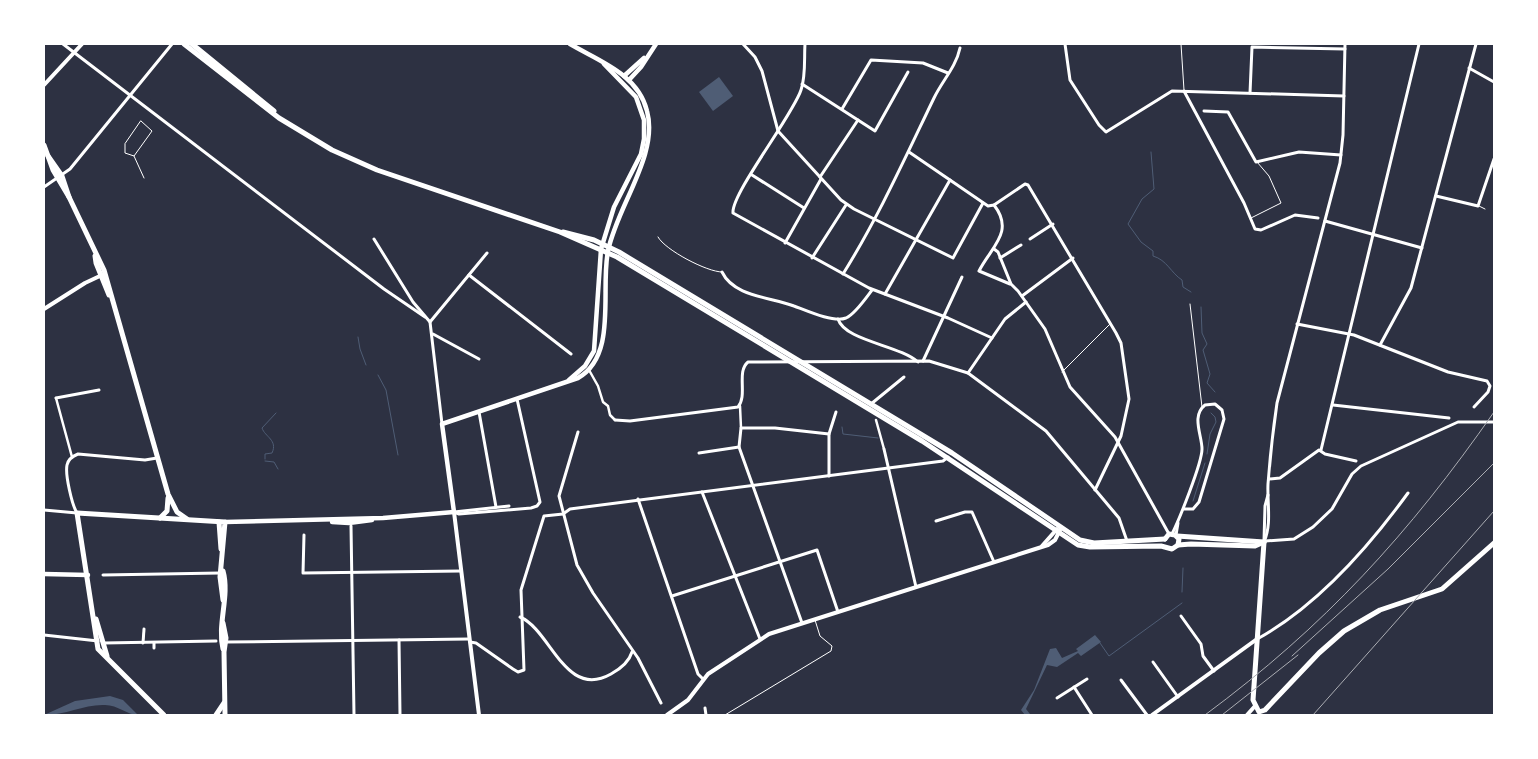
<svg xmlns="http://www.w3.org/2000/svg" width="1538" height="759" font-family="Barlow,sans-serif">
  <rect width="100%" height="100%" fill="#2d3142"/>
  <g fill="#4f5d75">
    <path d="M719,77l14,19 -20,15 -14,-19z"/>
    <path d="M1095,635l6,7 -20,14 -3,-3 -21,14 -10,-2 -21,44 4,5 -5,1 -4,-5 13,-20 16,-41 6,-1 6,10 16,-7 -2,-2z"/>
    <path d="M110,696l13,4 15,15c-11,0 -20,-10 -33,-10 -20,-1 -39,10 -61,10l31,-14z"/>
  </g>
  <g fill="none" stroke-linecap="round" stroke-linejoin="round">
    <g stroke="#4f5d75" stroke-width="1">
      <path d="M1151,152l3,37 -12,10 -14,25 13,18 12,9v5c14,4 18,17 29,24l1,7 8,5"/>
      <path d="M1201,307l1,26 5,11 -4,6 7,24 -3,9 8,9"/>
      <path d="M358,337l2,12 6,16"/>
      <path d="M378,375l8,15 12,65"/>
      <path d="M842,427l1,7 35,4"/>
      <path d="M1207,454l3,-20 6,-12 -1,-5 -4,-4"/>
      <path d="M265,459v-5l7,-1c6,-13 -7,-16 -10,-25l14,-15"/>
      <path d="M265,461l9,1 4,7"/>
      <path d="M1193,501l12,-38"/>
      <path d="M1182,592l1,-24"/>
      <path d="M1100,643l9,13 73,-53"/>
    </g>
    <g stroke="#fff" stroke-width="1">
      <path d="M1181,44l3,46"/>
      <path d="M141,121l11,10 -18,25 -9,-3v-9z"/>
      <path d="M134,156l10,22"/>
      <path d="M1479,206l6,3"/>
      <path d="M1251,218l30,-15 -12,-27 -12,-14"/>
      <path d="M658,237c7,13 49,35 64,35"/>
      <path d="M1190,304l12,103"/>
      <path d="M1062,372l48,-48"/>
      <path d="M725,715l106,-64 1,-5 -12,-10 -5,-16"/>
    </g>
    <g stroke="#fff" stroke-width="2.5">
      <path d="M589,370l9,16 5,16 5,4 2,9 5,5"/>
      <path d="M56,398l16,59"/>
      <path d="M740,406l1,22"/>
      <path d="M876,420l8,29"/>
    </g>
    <g stroke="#fff" stroke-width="3">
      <path d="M63,44l321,245 41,28"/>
      <path d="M743,44l12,13 7,14 16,60 63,69 13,9 99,49 30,-55"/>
      <path d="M805,44c-1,14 1,32 -4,46 -8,25 -70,104 -68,123l136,75 79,30 44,20"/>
      <path d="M1065,44l5,36 29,45 7,7 66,-41 172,5"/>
      <path d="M1469,68l25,14"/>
      <path d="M802,84l73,47 33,-59"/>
      <path d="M1184,91l60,112 11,26 6,1 34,-15 23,3"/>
      <path d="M1250,93l2,-46 93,2"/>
      <path d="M842,109l29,-49 52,3 25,10"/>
      <path d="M1204,111l24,1 28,50 43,-10 42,3"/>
      <path d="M909,152l79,54 6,-1 31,-21 3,1 88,148 5,10 8,56 -8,37 -26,54"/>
      <path d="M752,175l52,33"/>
      <path d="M820,177l38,-57"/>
      <path d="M44,187l26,-18 102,-125"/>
      <path d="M1436,196l42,10 16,-47"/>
      <path d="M994,205c21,27 -3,42 -15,66l31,13"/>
      <path d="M1325,221l97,27"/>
      <path d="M374,239l39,63 17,20 12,102"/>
      <path d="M1030,239l23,-15"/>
      <path d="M785,243l36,-64"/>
      <path d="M994,249l4,3 13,32 7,7 27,38 25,58 45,50 54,97"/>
      <path d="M812,258l34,-53"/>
      <path d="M1000,258l21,-13"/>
      <path d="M722,272c12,25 49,25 72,34 11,4 39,17 52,12 9,-4 20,-20 26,-28"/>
      <path d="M843,274c35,-56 62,-116 91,-176 8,-17 22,-31 26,-50"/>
      <path d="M469,275l102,79"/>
      <path d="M885,294l65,-114"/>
      <path d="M1022,296l51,-38"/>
      <path d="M838,319c7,22 61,26 80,43"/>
      <path d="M430,322l57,-69"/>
      <path d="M1297,324l57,11 94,37 39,9 3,5 -2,6 -14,15"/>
      <path d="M433,334l46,25"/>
      <path d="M1380,345l31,-57 65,-244"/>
      <path d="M923,361l39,-84"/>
      <path d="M968,373l37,-54 21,-17"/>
      <path d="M56,398l43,-8"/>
      <path d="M871,404l33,-27"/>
      <path d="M1333,405l116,13"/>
      <path d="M479,412l17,95"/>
      <path d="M615,420l15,1 108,-14c10,-12 -2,-35 10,-45l181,-1 39,12 78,58 73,87 8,23"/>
      <path d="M578,432l-19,64 18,69 16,28 45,65 23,45"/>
      <path d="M884,449l32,138"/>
      <path d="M1321,450l98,-406"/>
      <path d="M699,453l40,-6"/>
      <path d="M829,476v-42l7,-22"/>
      <path d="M1269,479l11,-1 39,-28 6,4 31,7"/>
      <path d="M702,492l58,147"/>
      <path d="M638,499l60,175 5,5"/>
      <path d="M44,510l33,3"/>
      <path d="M454,512l5,2 72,-6 6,-2 3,-4 -23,-103"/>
      <path d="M454,512l55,-6"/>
      <path d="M77,513c-5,-8 -12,-38 -10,-48 1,-5 6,-9 11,-11l67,6 12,-2"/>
      <path d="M936,521l29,-9h7l22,50"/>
      <path d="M351,526l3,189"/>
      <path d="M1172,534c7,-14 30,-71 30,-85 0,-14 -11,-33 3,-44l10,-1 7,6 2,9 -25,83 -6,7h-10"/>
      <path d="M304,535l-1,38 158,-2"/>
      <path d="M1176,535l2,-12"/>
      <path d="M1264,541l1,-35 3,-11"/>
      <path d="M1265,541l29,-2 19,-12 19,-18 20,-35 9,-8 97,-44h36"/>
      <path d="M1264,542c8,-18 3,-39 4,-58 2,-27 5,-54 9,-81l63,-240 3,-28 2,-91"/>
      <path d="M103,575l117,-2"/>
      <path d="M672,596l145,-46 21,62"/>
      <path d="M1181,616l20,28 2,12 11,15"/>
      <path d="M520,617c31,13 45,83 91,57 9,-5 18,-12 21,-22"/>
      <path d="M802,623l-63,-176 2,-19h34l54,6"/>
      <path d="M44,635l54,6"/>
      <path d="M1259,638c59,-33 109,-90 149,-145"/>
      <path d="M399,640l1,75"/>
      <path d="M226,642l243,-3"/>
      <path d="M470,642l6,1 37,26 5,3 6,-2 -3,-80 23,-74 19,-2 7,-5 373,-48 5,-4"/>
      <path d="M104,643l112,-2"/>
      <path d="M143,643l1,-14"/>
      <path d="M154,643v5"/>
      <path d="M1153,662l25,35"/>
      <path d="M1121,680l26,35"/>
      <path d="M1074,687l18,28"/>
      <path d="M1057,698l30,-19"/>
      <path d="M705,708l1,7"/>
    </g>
    <g stroke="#fff" stroke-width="4">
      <path d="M44,85l38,-41"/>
      <path d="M44,309l41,-26 17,-8"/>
      <path d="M454,512l25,203"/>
      <path d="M1042,546l15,-17"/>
      <path d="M667,715l21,-15 20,-26 61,-40 279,-89 7,-5 5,-10"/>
      <path d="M1152,715l105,-76"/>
      <path d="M1247,715l8,-9"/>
    </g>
    <g stroke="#fff" stroke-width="4.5">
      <path d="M624,76l20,-18"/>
      <path d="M629,80l12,-13 15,-23"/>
      <path d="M569,380l16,-14 9,-15 7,-102 13,-42 27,-53 3,-15v-19l-8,-23 -32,-33"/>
      <path d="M225,522l158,-4 71,-6 -12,-88 136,-46c40,-23 22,-88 30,-127 9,-45 51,-96 39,-140 -9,-37 -48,-50 -77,-67"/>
      <path d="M332,522l17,1 23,-3"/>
      <path d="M44,574l44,1"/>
    </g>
    <g stroke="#fff" stroke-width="5">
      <path d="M184,44l95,74 53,32 45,20 183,62 57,25 305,184 156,104 12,2 71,-1 11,3 6,-4 13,-1 64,2 9,-4"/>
      <path d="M192,44l82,67"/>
      <path d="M44,145l9,25 16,27"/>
      <path d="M48,156l14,20 7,21 35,73 64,224 9,18 10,7"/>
      <path d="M563,232l31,8 25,12 333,201 128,87 14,3 71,-4"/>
      <path d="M95,256l1,7 13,32"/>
      <path d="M160,518l7,-7 1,-13"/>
      <path d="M219,522l2,27"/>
      <path d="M1177,536l87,6"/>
      <path d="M1165,539l4,-5 6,1 4,4 -1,6"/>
      <path d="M1264,542l-11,158 6,12 6,-2 54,-57 25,-22 36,-21 62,-21 52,-46"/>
      <path d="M223,571c7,25 -6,53 0,78"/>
      <path d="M96,619l11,37"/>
      <path d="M223,623l3,15 -2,14 1,63"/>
      <path d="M164,715l-66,-66 -21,-136 148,9 -5,55 3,23"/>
      <path d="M216,715l8,-12"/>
    </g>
    <g stroke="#abadb3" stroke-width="1">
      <path d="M1292,656l96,-87 106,-106"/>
      <path d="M1205,715c120,-89 204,-181 289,-303"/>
      <path d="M1222,715l76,-60"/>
      <path d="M1313,715l181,-204"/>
    </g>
  </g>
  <rect width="1538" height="759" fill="none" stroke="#ffffff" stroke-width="90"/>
</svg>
